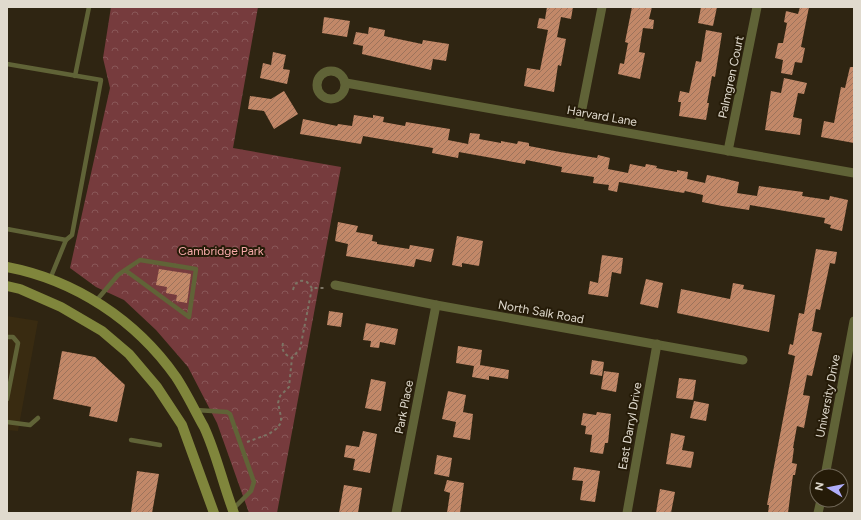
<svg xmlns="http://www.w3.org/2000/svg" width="861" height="520" font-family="Figtree,sans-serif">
  <defs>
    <pattern id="park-crowns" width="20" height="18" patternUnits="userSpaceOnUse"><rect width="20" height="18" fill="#763b3d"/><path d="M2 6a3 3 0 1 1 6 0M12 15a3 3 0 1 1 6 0" fill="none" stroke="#895758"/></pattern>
    <pattern id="building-hatch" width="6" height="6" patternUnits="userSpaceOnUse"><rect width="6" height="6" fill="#c28868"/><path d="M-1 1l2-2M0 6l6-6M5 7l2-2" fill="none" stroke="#9c735b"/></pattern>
  </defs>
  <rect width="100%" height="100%" fill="#2f2512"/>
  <path fill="#392b11" d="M7,316l31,5 -20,110 -11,-1z"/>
  <path fill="url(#park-crowns)" d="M111,7h147l-25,141 108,19 -64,346h-28l-32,-90 -29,-56 -32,-37 -32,-30 -28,-13 -26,-19 40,-180 -7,-30z"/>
  <g fill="url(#building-hatch)">
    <path d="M547,7h26l-2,12 -10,-2 -4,20 9,2 -5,27 -3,-1 -4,27 -30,-6 3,-18 13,2 8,-40 -11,-2 2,-10 6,1z"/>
    <path d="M632,7h20l-3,12 5,1 -1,9 -10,-1 -4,24 6,1 -5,26 -22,-5 2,-11 4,1 4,-21 -3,-1z"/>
    <path d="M701,7h16l-4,19 -15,-3z"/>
    <path d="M800,7h9l-8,40 4,1 -3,15 -7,-1 -3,13 -11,-2 2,-13 -8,-2 3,-15h5l4,-20 -3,-1 2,-11 12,3z"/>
    <path d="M324,17l26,4 -3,16 -25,-4z"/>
    <path d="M369,27l16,3 -1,6 38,8 1,-4 26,4 -3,17 -13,-2 -2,11 -69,-16 1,-8 -10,-2 3,-12 12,2z"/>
    <path d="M706,30l16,3 -7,44 -3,-1 -5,27h2l-3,17 -27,-4 2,-14h-3l2,-11 9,2 7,-32 5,1z"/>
    <path d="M273,52l13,3 -3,14 7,1 -3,14 -27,-6 3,-15 8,2z"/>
    <path d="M850,67h4v76l-33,-6 3,-16 10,2 7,-36 4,1z"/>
    <path d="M784,78l23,5 -3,11 -6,-1 -5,24 9,2 -2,16 -35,-5 6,-39 10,2z"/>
    <path d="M284,91l14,23 -24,15 -10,-18 -16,-2 2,-13 21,3z"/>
    <path d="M354,115l19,3v-3l11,2 -1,5 22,4 1,-4 44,7 -2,11 20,4 2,-11 10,1 -1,5 22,4v-2l16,3 1,-3 11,2v3l31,6 37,6 1,-3 12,3 -2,11 20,4 2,-9 15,3 1,-3 11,2 -1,2 21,4v-2l11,2 -1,7 18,4 2,-8 15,3 17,4 -2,11 20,3 2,-10 44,6 -1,4 27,4 1,-4 18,4 -6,31 -12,-3 1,-3 -7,-2 1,-5 -75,-13 -1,5 -27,-4 -20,-4 1,-7 -18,-4 -1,2 -65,-11 -2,10 -9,-2 1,-5 -16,-2 1,-6 -33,-5 1,-5 -36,-7 -1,4 -66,-12 -1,6 -26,-5 1,-5 -70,-12 -2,8 -61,-10 3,-15 34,7 1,-2 14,2z"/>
    <path d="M338,222l20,4 -2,6 17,3 -1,6 5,1v2l32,5 1,-4 24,4 -3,13 -15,-3 -2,8 -68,-11 2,-12 -13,-3z"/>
    <path d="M457,236l26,5 -4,25 -17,-3v4l-10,-2z"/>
    <path d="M816,249l21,3 -2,12 -5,-1 -10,47 -4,-1 -4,22 10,2 -10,43 -5,-1 -4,20 7,1 -6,32 -7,-2 -4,22h1l-2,15 5,1 -2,11h-2l-5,38h-20l1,-8h-2l5,-28 23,-121 -7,-2 2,-10 3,1 6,-32 5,1z"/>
    <path d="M602,255l21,3 -2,16 -9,-2 -4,25 -20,-3 2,-13 8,2z"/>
    <path d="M159,269l32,5 -4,29 -11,-2 1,-6 -11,-2 1,-6 -11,-2z"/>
    <path d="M646,279l17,4 -5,25 -18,-4z"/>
    <path d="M733,283l11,2 -1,4 32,6 -6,37 -92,-19 4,-24 49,10z"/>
    <path d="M329,311l14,2 -2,14 -14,-2z"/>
    <path d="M366,323l32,6 -3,16 -15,-3 -1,6 -9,-1 1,-6 -8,-1z"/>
    <path d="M458,346l24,4 -2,15 29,5 -1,9 -19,-3v4l-17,-3 2,-11 -18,-3z"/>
    <path d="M62,351l33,6 30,28 -8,37 -28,-6 2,-9 -38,-8z"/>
    <path d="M592,360l12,2 -2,14 -12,-2z"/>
    <path d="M604,371l15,2 -3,19 -15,-3z"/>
    <path d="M679,378l17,2 -3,20 -17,-2z"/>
    <path d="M371,379l15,3 -5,29 -16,-3z"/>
    <path d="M448,391l18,4 -3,17 10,2 -3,26 -17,-3 3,-15 -14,-3z"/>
    <path d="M694,401l15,3 -3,17 -16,-3z"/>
    <path d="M597,412l14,2 -3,29h-3l-2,11 -13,-2 2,-17 -7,-1 1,-8 -5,-1 2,-12 13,2z"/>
    <path d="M363,431l14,3 -7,39 -17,-3 2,-11 -11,-2 2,-12 13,2z"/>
    <path d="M671,433l14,3 -3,14 12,2 -3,16 -25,-4z"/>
    <path d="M437,455l15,3 -3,19 -15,-3z"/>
    <path d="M574,467l26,4 -5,31 -15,-2 3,-19 -11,-1z"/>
    <path d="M137,471l22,3 -7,39 -21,-1z"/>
    <path d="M447,480l17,3 -4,30h-13l3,-20 -6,-2z"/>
    <path d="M344,485l18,3 -4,25h-19z"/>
    <path d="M660,489l15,3 -4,21h-15z"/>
  </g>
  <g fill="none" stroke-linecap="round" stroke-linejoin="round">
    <g stroke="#7c7464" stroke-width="2" stroke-dasharray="3 3" stroke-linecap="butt">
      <path d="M293,290c2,-8 7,-11 14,-8l5,6"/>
      <path d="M283,343c-2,8 2,12 9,15"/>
      <path d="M247,442l22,-8 7,-5 5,-6v-6l-3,-14 2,-7 9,-9 3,-29 8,-9 12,-61h14"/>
    </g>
    <g stroke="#606337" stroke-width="4.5">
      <path d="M7,64l94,16 -29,155 -6,5"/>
      <path d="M75,76l14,-69"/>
      <path d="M7,229l59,11 -16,39"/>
      <path d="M96,301l22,-26 7,-5 64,47 7,-48 -56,-9 -15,10"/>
      <path d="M7,337h6l5,6 -11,56"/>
      <path d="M196,410l31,2 3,2 24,68 -3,9 -18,18"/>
      <path d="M7,422l23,3 8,-7"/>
      <path d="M131,440l29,5"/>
    </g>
    <g stroke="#606337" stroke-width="9">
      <circle cx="331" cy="85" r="14"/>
      <path d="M346,83l508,90"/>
      <path d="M579,124l23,-117"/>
      <path d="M728,151l29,-144"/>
      <path d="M335,285l101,20 307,55"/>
      <path d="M825,476l29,-155"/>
      <path d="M396,513l40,-208"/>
      <path d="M627,513l30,-169"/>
      <path d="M818,513l3,-13"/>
    </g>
    <g stroke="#80863c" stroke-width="10">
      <path d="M7,267c68,13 129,53 169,110 10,15 19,34 28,50 13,28 19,58 30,86"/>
      <path d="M7,286l13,3 41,18 41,24 27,23 28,33 25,38 32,88"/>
    </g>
  </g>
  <g text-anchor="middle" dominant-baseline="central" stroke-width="4" stroke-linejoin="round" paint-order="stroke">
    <g font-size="12" fill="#e0dace" stroke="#251b08">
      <text transform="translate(731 77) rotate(-78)">Palmgren Court</text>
      <text transform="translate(602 116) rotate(10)">Harvard Lane</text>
      <text transform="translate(541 312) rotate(10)">North Salk Road</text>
      <text transform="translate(828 396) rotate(-79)">University Drive</text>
      <text transform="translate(404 407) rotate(-79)">Park Place</text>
      <text transform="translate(630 426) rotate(-80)">East Darryl Drive</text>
    </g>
    <g font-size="12" fill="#f7aaaa" stroke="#251b08">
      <text x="221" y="251">Cambridge Park</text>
    </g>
  </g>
  <rect width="861" height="520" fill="none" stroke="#e0dace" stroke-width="16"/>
  <g transform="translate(829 488) rotate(280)"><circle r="19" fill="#251b08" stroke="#706757"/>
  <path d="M0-3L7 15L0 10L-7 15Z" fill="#b0aefa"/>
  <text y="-6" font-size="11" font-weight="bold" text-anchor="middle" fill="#e0dace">N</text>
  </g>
</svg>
